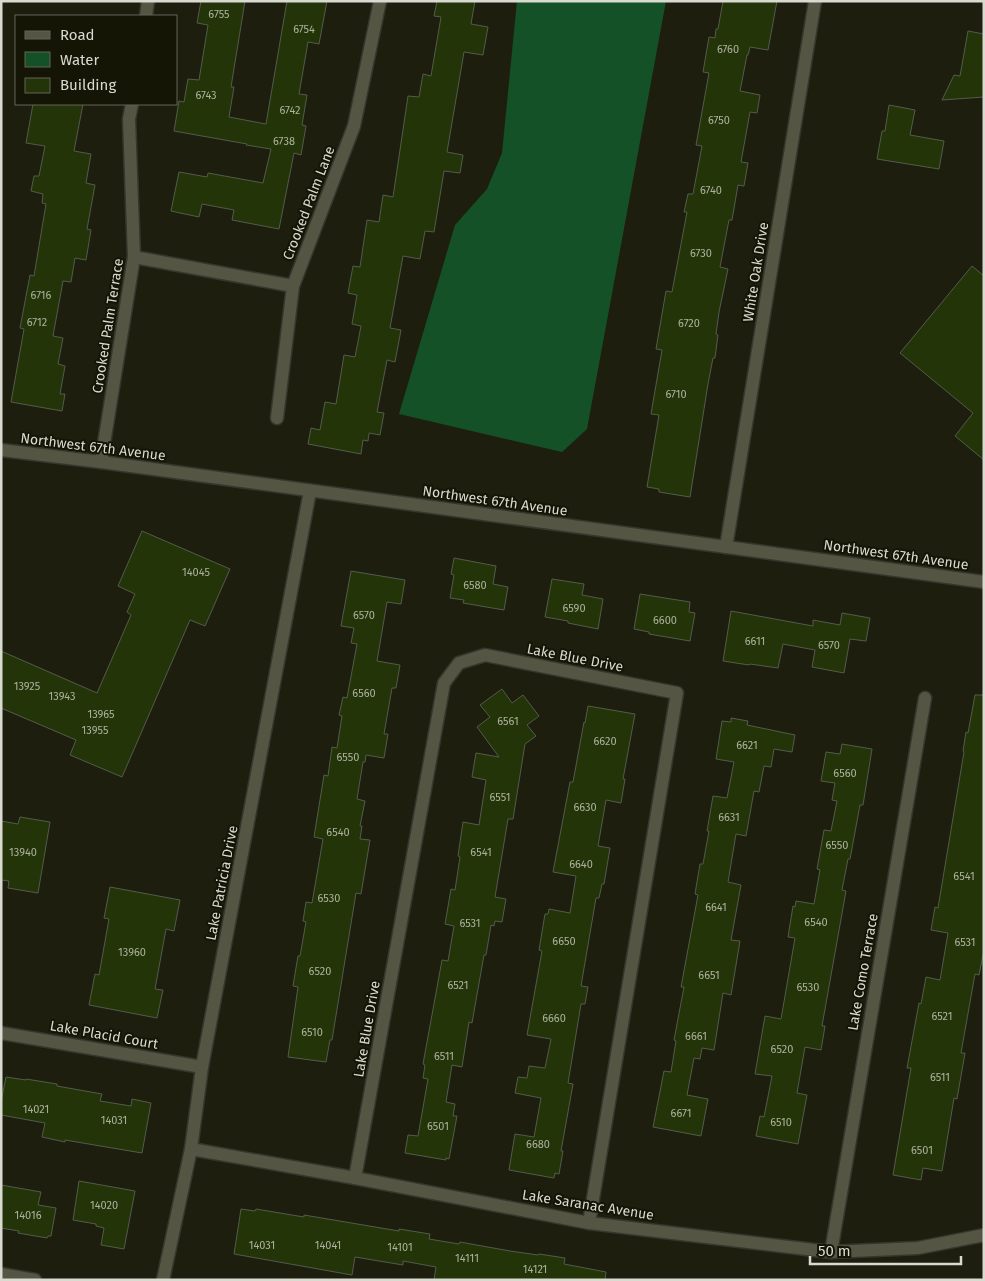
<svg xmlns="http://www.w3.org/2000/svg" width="985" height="1281" font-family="'Fira Sans',sans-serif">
  <rect width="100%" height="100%" fill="#1e1e0f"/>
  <path fill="#155126" d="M517,1h149l-79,428 -25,23 -163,-38 56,-189 32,-36 15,-36z"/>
  <g fill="#233508" stroke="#535b4b">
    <path d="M201,1h44l-14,86h3l-5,30 37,7 21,-123h40l-8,43 -11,-2 -9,52 8,1 -5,30 4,1 -5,29 -7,-2 -15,76 -47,-9 2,-10 -32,-6 -3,13 -28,-6 8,-39 28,5 1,-4 55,10 8,-34 -25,-4 1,-1 -73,-13 5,-30 5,1 4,-23 11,1 9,-55 -11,-2z"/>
    <path d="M437,1h38l-4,23 17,3 -5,28 -19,-3 -17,100 16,3 -3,18 -16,-2 -10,61 -9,-1 -5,28 -17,-3 -13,72 11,2 -6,32 -8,-2 -10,52 7,1 -4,22 -11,-2 -1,8 -5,-1 -2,14 -53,-10 3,-16 9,2 5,-28 11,2 8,-49 11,2 6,-31 -9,-2 5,-29 -9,-2 5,-27 7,1 7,-47 12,2 4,-27 10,2 15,-101 11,1 4,-23 8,2 10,-59 -7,-1z"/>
    <path d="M723,1h54l-9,49 -18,-3 -2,8h-1l-7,36 20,4 -3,18 -7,-1 -9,50 7,1 -4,23 -6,-1 -6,35h-3l-9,47 8,2 -9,43 -3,22 2,1 -3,23h-2l-5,26 -18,113 -31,-5v-3l-12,-2 12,-72 -8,-1 11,-64 -6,-1 10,-58 6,1 15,-80h-3l4,-18h5l9,-48 -6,-1 13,-72 -6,-1 6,-35 6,1 1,-9h2z"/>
    <path d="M968,31l16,3v63l-42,3 12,-25 6,1z"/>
    <path d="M33,104h50l-9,47 17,3 -5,29 9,2 -8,44 4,1 -5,30 -11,-2 -4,24 -8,-1 -10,55 10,2 -5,26 7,2 -5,28h5l-3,17 -51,-9 13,-73 -4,-1 10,-53 4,1 12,-72 -4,-1 1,-9 -12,-3 3,-15h5l6,-30 -19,-3z"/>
    <path d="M889,105l26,5 -5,25 34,6 -5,28 -62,-10 5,-28h3z"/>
    <path d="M972,266l12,10v184l-29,-24 18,-23 -73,-60z"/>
    <path d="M142,531l88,38 -25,57 -15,-6 -68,157 -52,-22 6,-15 -75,-32v-57l96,42 34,-78 -4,-3 8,-18 -17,-8z"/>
    <path d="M454,558l42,8 -3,18 15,3 -4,23 -41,-7 1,-3 -14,-2 4,-23 -3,-1z"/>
    <path d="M351,571l54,9 -4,24 -14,-2 -10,59 23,4 -4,23h-4l-8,46h4l-4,24 -18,-3 -1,7h-2l-6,37 8,2 -5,25h2l-2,13 10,1 -9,54 -5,-1 -24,147h-2l-4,22 -38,-5 10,-70 -5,-1 5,-30h2l6,-34 -3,-1 3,-19 6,1 11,-64 -9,-2 10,-62 4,1 4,-29 5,1 5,-32 -3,-1 4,-18 4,1 10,-54 -6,-1 3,-15 -13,-2z"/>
    <path d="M552,579l32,5 -2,11 21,4 -5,30 -30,-6v-2l-23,-4z"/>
    <path d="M640,594l50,8 -1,10 6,1 -5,28 -41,-7v-2l-15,-3z"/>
    <path d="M731,611l82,15v-6l27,5 2,-12 28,5 -4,23 -16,-2 -6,34 -32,-6 3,-17 -32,-6 -5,24 -28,-4 -1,1 -26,-4z"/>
    <path d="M502,689l10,14 11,-8 16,21 -12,9 9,11 -11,8 -12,75h-5l-13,78 11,2 -4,23 -7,-1 -1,5 -3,-1 -5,30h-2l-12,68 -3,-1 -7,45 -10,-2 -6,37 9,2 -2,12h4l-8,43 -3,-1v2l-41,-7 3,-18 10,1 10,-57 -5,-1 2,-13 -2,-1 19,-104 6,1 6,-35 -9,-2 6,-35 4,1 5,-33 -2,-1 5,-34 16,3 7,-45 -14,-3 4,-24 23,4 -22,-30 13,-10 -10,-12z"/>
    <path d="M975,695h9v255l-5,25 -4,-1 -14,79h4l-8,46 -3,-1 -12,73 -19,-3 -2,12 -28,-5 18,-107h-4l12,-65 2,1 5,-27 14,3 8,-47 -17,-3 4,-23 3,1 26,-156 -1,-1 3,-19 2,1z"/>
    <path d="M588,706l47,8 -12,65h2l-4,24 -15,-3 -8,46 12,2 -6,36h-2l-3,14h-3l-15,88 7,1 -3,17h-4l-13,79 5,1 -12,67h2l-4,23 -4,-1 -1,5 -45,-8 6,-36 19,3 7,-39 -26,-5 3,-16 9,1 2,-12 16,2 6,-29 -24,-4 15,-84 -3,-1 6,-36h3l1,-5 21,4 6,-37 -23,-4 17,-90h3l11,-60 1,1z"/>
    <path d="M731,718l17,3 -1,4 48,10 -3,17 -18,-3 -3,18 -7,-1 -5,26 -5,-1 -8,45 -10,-2 -8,48 13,3 -10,55 9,1 -9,54 -8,-2 -9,57 -12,-2 -2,11 -6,-1 -7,37 21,4 -7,37 -48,-9 11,-56 7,1 5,-31 -2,-1 10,-53h-3l17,-92 -3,-1 5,-30h3l6,-33h-2l6,-35 14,2 7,-36 -18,-3 6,-38 9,1z"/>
    <path d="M842,744l30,5 -9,56h-3l-10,54h-2l-6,31 4,1 -24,135h3l-4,24 -16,-3 -8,46 10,2 -9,49 -42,-8 4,-20 4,1 8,-41 -17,-2 10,-58 16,3 14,-81 -7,-1 5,-31 2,1 1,-6 18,3 6,-34 -3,-1 7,-39 7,1 6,-30 -5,-1 3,-17 -14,-2 5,-29 14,2z"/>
    <path d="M20,817l30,5 -12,71 -30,-5 1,-7 -8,-1v-59l17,3z"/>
    <path d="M110,887l70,13 -6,31 -8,-2 -11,60 8,1 -6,28 -68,-13 6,-31 4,1 10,-56 -5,-1z"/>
    <path d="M6,1077l20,3v-1l31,5v2l45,8 -2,7 31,5 1,-7 19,4 -9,50 -77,-13v2l-23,-5 3,-14 -44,-8v-13z"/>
    <path d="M79,1181l56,10 -11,58 -23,-4 3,-17 -8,-2v-2l-23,-4z"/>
    <path d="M1,1185l40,7 -3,13 18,3 -5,28h-3l-1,2 -29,-5 1,-2 -18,-3z"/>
    <path d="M241,1209l14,2 1,-2 48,8v-2l95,16v-2l31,5 -1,5 30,5 1,-2 50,9 28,4 1,-1 26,4 -1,6 42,8 -1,8h-171l2,-13 -33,-6v4l-48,-8 -3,18 -118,-21z"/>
  </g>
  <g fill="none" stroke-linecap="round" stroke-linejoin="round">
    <defs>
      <g id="street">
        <path d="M146,16l2,-15"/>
        <path d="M134,257l159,29"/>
        <path d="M277,418l16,-132 61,-160 26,-125"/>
        <path d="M101,462l33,-205 -5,-138 3,-15"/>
        <path d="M726,547l89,-546"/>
        <path d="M1,1033l201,34"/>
        <path d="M191,1149l164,29 234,45 242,29 87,-4 66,-13"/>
        <path d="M355,1178l89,-495 15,-20 26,-8 192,38 -88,530"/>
        <path d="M831,1252l94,-554"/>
        <path d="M1,1274l34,6"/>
        <path d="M163,1280l28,-131 11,-82 108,-576"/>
      </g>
      <path id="secondary" d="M1,450l100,12 883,120"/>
    </defs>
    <use href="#street" stroke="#36362e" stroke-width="15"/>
    <use href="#secondary" stroke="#36362e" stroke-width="15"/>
    <use href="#street" stroke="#545543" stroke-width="12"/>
    <use href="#secondary" stroke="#545543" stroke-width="12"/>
  </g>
  <g text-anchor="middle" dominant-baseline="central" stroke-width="4" stroke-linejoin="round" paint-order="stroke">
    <g font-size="11" fill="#acb19e">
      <text x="219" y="14">6755</text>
      <text x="304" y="29">6754</text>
      <text x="728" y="49">6760</text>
      <text x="206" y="95">6743</text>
      <text x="290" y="110">6742</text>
      <text x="719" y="120">6750</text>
      <text x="284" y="141">6738</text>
      <text x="711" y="190">6740</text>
      <text x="701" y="253">6730</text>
      <text x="41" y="295">6716</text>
      <text x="37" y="322">6712</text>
      <text x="689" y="323">6720</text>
      <text x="676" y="394">6710</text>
      <text x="196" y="572">14045</text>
      <text x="475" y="585">6580</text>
      <text x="574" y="608">6590</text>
      <text x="364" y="615">6570</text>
      <text x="665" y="620">6600</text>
      <text x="755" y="641">6611</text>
      <text x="829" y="645">6570</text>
      <text x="27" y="686">13925</text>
      <text x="364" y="693">6560</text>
      <text x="62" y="696">13943</text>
      <text x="101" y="714">13965</text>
      <text x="508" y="721">6561</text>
      <text x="95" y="730">13955</text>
      <text x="605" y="741">6620</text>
      <text x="747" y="745">6621</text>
      <text x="348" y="757">6550</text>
      <text x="845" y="773">6560</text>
      <text x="500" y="797">6551</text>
      <text x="585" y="807">6630</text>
      <text x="729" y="817">6631</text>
      <text x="338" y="832">6540</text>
      <text x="837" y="845">6550</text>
      <text x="23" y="852">13940</text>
      <text x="481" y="852">6541</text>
      <text x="581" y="864">6640</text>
      <text x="964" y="876">6541</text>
      <text x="329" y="898">6530</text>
      <text x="716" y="907">6641</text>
      <text x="816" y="922">6540</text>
      <text x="470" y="923">6531</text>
      <text x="564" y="941">6650</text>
      <text x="965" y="942">6531</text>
      <text x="132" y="952">13960</text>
      <text x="320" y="971">6520</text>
      <text x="709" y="975">6651</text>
      <text x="458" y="985">6521</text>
      <text x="808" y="987">6530</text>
      <text x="942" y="1016">6521</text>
      <text x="554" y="1018">6660</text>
      <text x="312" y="1032">6510</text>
      <text x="696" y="1036">6661</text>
      <text x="782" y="1049">6520</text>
      <text x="444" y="1056">6511</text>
      <text x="940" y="1077">6511</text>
      <text x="36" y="1109">14021</text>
      <text x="681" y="1113">6671</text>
      <text x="114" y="1120">14031</text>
      <text x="781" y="1122">6510</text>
      <text x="438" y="1126">6501</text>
      <text x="538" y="1144">6680</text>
      <text x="922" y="1150">6501</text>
      <text x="104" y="1205">14020</text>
      <text x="28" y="1215">14016</text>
      <text x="262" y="1245">14031</text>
      <text x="328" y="1245">14041</text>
      <text x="400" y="1247">14101</text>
      <text x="467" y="1258">14111</text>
      <text x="535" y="1269">14121</text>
    </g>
    <g font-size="14" fill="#d9dad0" stroke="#151506">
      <text transform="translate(309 203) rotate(-69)">Crooked Palm Lane</text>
      <text transform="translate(756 272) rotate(-81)">White Oak Drive</text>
      <text transform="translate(108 326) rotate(-81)">Crooked Palm Terrace</text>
      <text transform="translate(93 447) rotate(7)">Northwest 67th Avenue</text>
      <text transform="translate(495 501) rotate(8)">Northwest 67th Avenue</text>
      <text transform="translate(896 555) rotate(8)">Northwest 67th Avenue</text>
      <text transform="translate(575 658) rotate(11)">Lake Blue Drive</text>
      <text transform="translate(222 883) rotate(-79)">Lake Patricia Drive</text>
      <text transform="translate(863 972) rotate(-80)">Lake Como Terrace</text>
      <text transform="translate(367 1029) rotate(-80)">Lake Blue Drive</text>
      <text transform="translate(104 1035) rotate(10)">Lake Placid Court</text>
      <text transform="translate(588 1205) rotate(9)">Lake Saranac Avenue</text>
    </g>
  </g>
  <rect width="985" height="1281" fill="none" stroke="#d9dad0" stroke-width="5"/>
  <rect x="15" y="15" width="162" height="90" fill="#151506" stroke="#636457"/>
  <rect x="25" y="31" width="25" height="8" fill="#545543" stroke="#636457"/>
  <text x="60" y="40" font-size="15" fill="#d9dad0">Road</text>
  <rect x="25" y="52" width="25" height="15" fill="#155126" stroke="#636457"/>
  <text x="60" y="65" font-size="15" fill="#d9dad0">Water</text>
  <rect x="25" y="78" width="25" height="15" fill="#233508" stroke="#636457"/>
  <text x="60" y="90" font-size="15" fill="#d9dad0">Building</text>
  <path d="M810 1256v8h151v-8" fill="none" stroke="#d9dad0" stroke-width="2.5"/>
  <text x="818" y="1256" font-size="15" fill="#d9dad0" stroke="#151506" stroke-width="4" paint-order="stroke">50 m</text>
</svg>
